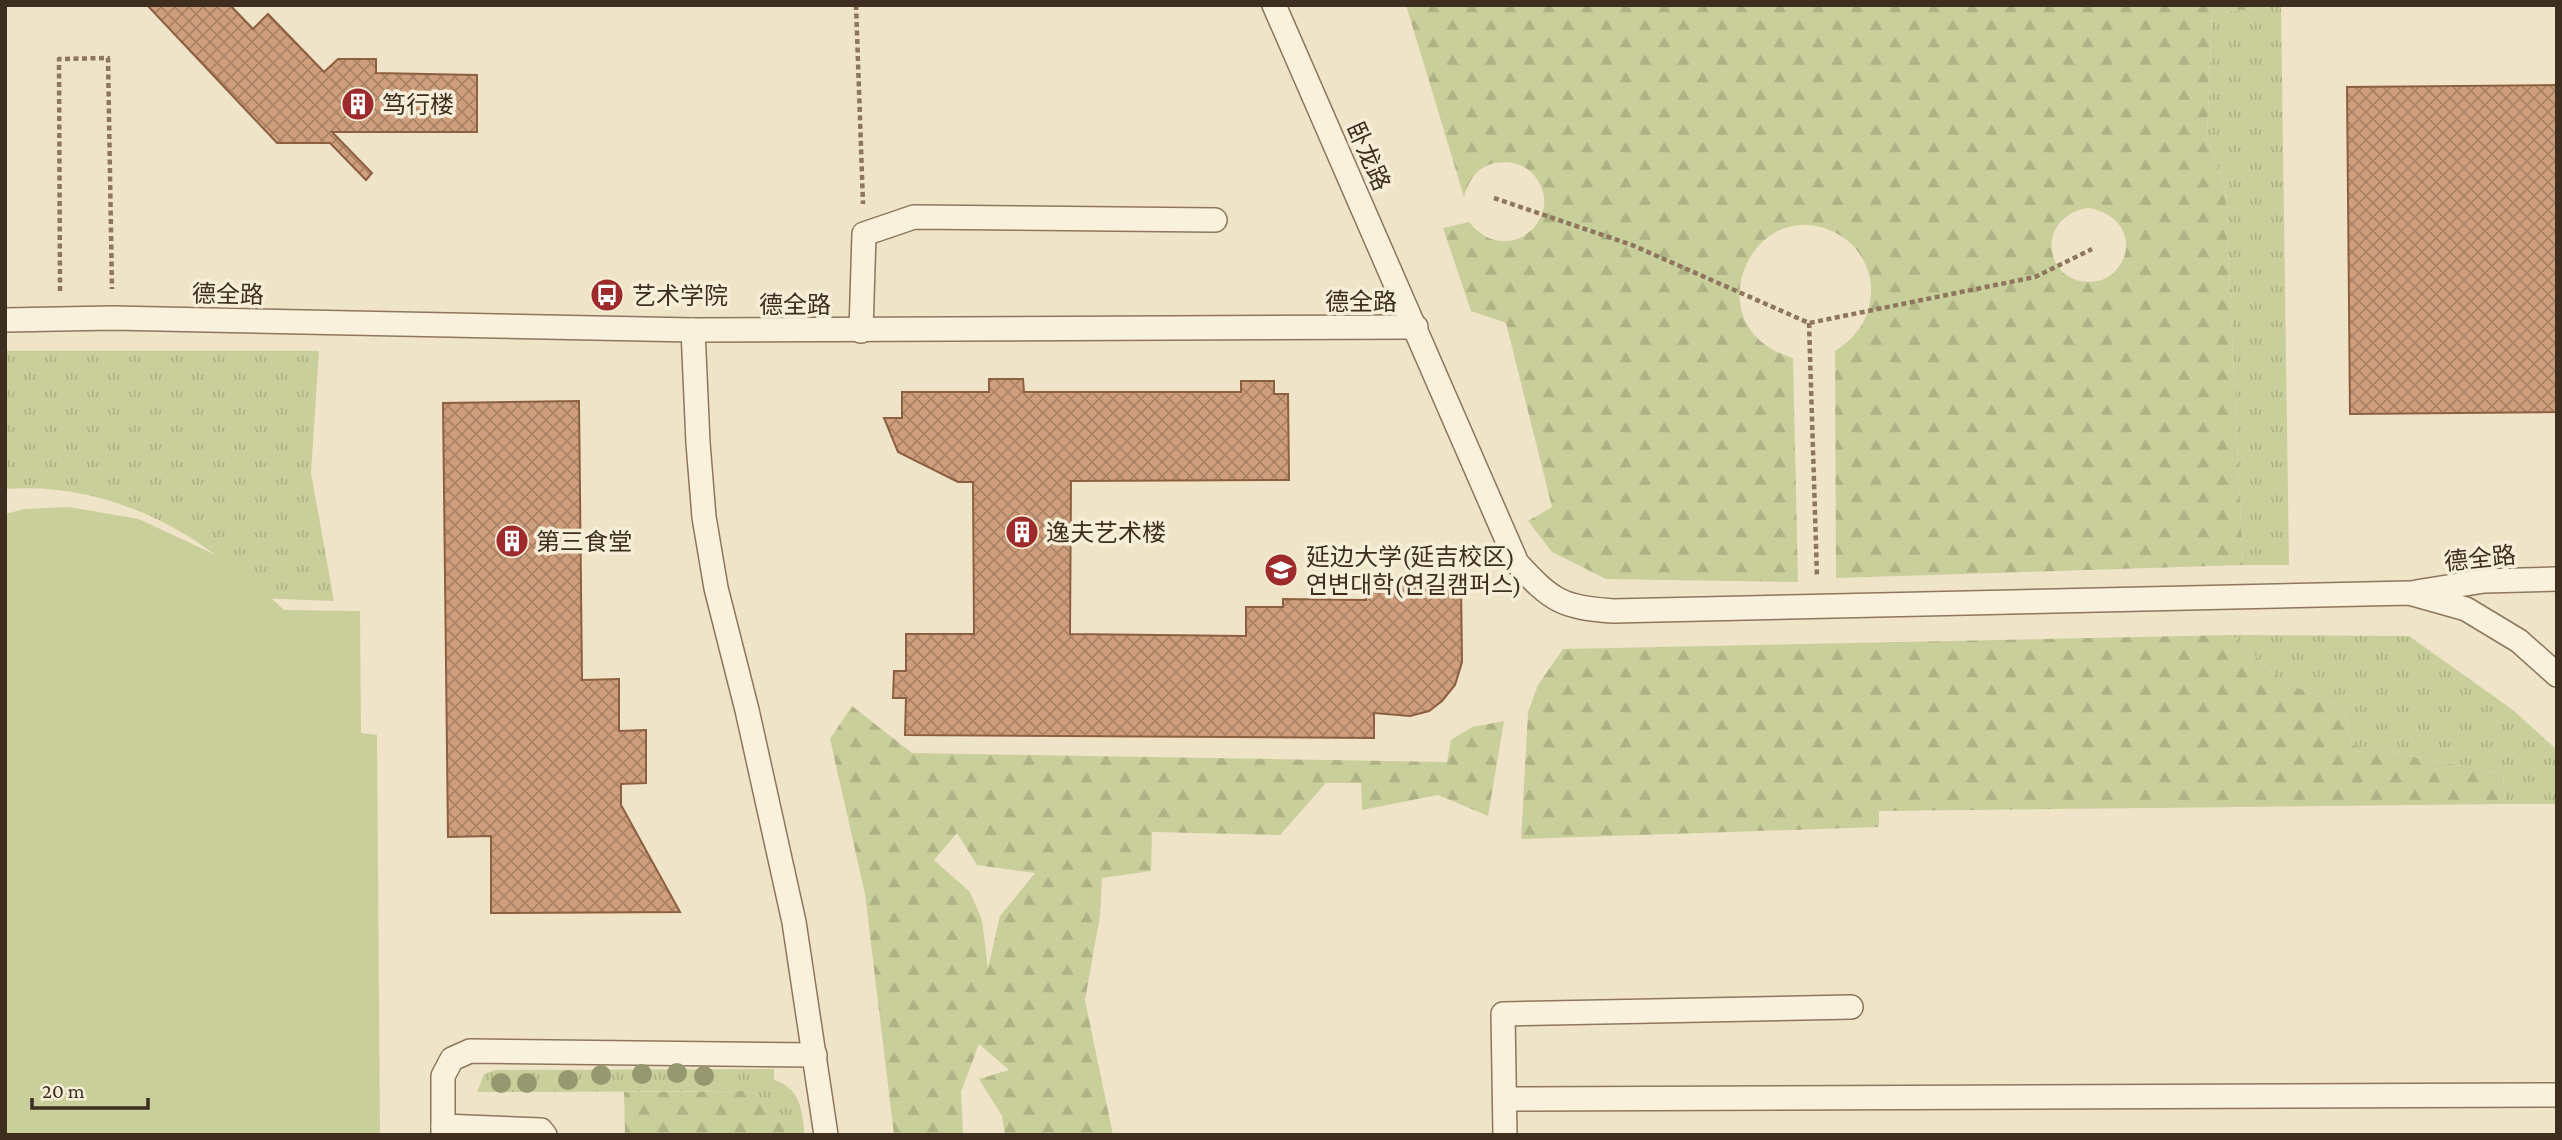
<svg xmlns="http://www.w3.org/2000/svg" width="2562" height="1140" font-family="'Crimson Pro','Noto Sans SC','Noto Sans KR',serif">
  <defs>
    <pattern id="grass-tufts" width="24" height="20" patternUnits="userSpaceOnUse" patternTransform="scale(1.75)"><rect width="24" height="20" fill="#c9cf9b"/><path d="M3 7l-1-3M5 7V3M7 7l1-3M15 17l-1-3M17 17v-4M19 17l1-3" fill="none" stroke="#aeb285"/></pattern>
    <pattern id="forest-firs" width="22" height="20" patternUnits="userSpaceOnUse" patternTransform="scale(1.75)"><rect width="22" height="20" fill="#c9cf9b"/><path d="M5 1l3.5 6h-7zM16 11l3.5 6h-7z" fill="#aeb285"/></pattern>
    <pattern id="building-cross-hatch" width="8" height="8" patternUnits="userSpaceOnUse" patternTransform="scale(1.75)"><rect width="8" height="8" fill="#cf9f7d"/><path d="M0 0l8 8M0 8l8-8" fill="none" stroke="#a98266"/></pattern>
  </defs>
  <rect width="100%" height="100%" fill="#f0e4c8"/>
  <g fill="url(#grass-tufts)">
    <path d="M2281,6l8,559h-46l-18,-377 -18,-51 5,-124z"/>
    <path d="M5,351h314l-8,122 23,128 -80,-3c-13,-14 -25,-32 -40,-44 -60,-45 -134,-71 -209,-65z"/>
    <path d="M2232,635l177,1 104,74 44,40v54h-52l-2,-30 -151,-29 -8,-37 -62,-27z"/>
    <path d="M774,1069v11c24,8 27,24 30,47l-31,-7 -19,-29 -277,1 7,-18 11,-4z"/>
  </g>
  <g fill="url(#forest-firs)" fill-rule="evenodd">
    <path d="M1406,5h973l-98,1 -69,7 -5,124 18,51 18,377 -407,13 -1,-227c25,-16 37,-36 36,-66 -2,-19 -13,-39 -30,-49 -85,-52 -153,91 -48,122l5,224 -192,-3 -54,-27 -24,-31 24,-14 -46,-184 -35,-12 -28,-83 26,-6c40,50 103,-9 62,-50 -10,-9 -23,-11 -36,-9 -18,4 -26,17 -31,34zM2088,208c24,3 45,23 36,49 -5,12 -14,22 -27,24 -52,9 -65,-64 -9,-73z"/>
    <path d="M2232,635l50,46 62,27 8,37 151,29 2,30 -626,7v16l-358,12 7,-127 10,-27 25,-36z"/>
    <path d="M852,706l60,47 535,9 4,-22 21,-13 32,-6 -16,95 -50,-21 -76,15 -1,-27h-35l-46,52 -128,-3 -1,39 -49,7 -2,38 -15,84 28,135h-108l-3,-19 -23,-37 30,-9 -30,-26 -18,48 2,43h-69l-29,-241 -35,-155zM957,833l20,32 58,8 -35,43 -12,52 -6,-48 -12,-28 -36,-32z"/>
    <path d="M754,1091l19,29 31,7v8h-179l-1,-43z"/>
  </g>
  <path fill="#c9cf9b" d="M69,507l70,12 98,46 47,45 76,1 1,122 16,2 3,400h-375v-621l20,-5z"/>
  <g fill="url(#building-cross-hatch)" stroke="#8d5f41" stroke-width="2">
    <path d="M147,5h83l23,24 15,-15 56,58 14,-13h38v14l101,2v57h-145l40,41 -6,7 -36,-37h-53z"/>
    <path d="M2557,85v327l-207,2 -3,-327z"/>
    <path d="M989,379h34l1,13h217v-11h33v13h14l1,86 -218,1 -1,153 176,2v-29h37v-8l83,1v-17h95l1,79 -7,23 -13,16 -13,10 -19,5 -36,-3v25l-469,-3 1,-37h-13l1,-27h12v-37h68l-1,-152h-15l-60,-30 -14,-34h18v-26h87z"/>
    <path d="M579,401l3,279 37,-1v52l27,-1v53l-25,1v21l59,107 -189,1v-77l-43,1 -5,-434z"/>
  </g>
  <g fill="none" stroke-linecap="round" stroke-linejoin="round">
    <defs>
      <g id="lane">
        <path d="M1274,5l243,558c35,38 44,44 96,48l796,-18 57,16 53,32 38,34"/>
        <path d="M5,320l108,-2 580,12 723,-3"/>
        <path d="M693,330l5,113 6,74 12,71 31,122 47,212 32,213"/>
        <path d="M861,331l3,-97 50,-17 301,3"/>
        <path d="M2416,592l68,-11 73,-2"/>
        <path d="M1506,1099l1051,-4"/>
        <path d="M443,1126l98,4 4,5"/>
        <path d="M443,1135v-59l9,-17 18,-8 345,4"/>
        <path d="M1505,1135l-2,-121 348,-7"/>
      </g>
    </defs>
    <use href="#lane" stroke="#8d765c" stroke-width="26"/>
    <g stroke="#8d765c" stroke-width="4.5" stroke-dasharray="5 3.5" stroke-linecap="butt">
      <path d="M856,5l7,199"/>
      <path d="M1494,198l138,47 177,78 226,-46 57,-28"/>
      <path d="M60,291l-1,-232 49,-1 4,231"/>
      <path d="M1809,323l8,254"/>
    </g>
    <use href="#lane" stroke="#faf1dc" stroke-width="23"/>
  </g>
  <g fill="#96986f">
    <circle cx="677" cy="1073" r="10"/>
    <circle cx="642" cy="1074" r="10"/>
    <circle cx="601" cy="1075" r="10"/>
    <circle cx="704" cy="1076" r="10"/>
    <circle cx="568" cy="1080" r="10"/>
    <circle cx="501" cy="1083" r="10"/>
    <circle cx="527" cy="1083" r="10"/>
  </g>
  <defs>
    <symbol id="building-disc" viewBox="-11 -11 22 22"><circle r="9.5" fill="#9e2a2b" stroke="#f7eed8"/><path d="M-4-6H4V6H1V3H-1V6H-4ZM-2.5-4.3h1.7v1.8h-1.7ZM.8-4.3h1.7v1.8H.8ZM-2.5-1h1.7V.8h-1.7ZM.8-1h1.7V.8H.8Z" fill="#fff"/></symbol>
    <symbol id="bus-disc" viewBox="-11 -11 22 22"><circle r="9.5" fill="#9e2a2b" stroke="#f7eed8"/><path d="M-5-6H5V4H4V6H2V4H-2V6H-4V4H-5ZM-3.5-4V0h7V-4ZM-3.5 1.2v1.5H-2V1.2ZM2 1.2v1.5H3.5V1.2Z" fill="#fff"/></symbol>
    <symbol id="university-disc" viewBox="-11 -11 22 22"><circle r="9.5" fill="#9e2a2b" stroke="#f7eed8"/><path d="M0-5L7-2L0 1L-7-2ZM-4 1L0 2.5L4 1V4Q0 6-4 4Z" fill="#fff"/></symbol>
  </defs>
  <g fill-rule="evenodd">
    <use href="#building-disc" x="339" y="85" width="38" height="38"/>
    <use href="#bus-disc" x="588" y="276" width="38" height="38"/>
    <use href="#building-disc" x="1003" y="513" width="38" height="38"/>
    <use href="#building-disc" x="493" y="522" width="38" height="38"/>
    <use href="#university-disc" x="1262" y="551" width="38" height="38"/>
  </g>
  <g text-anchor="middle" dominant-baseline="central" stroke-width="7" stroke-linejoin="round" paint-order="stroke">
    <g font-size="24" fill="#3d2e20" stroke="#f7eed8" text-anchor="start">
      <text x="382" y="104">笃行楼</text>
      <text x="632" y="295">艺术学院</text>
      <text x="1046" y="532">逸夫艺术楼</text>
      <text x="536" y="541">第三食堂</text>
      <text x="1306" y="556">延边大学(延吉校区)<tspan x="1306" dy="28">연변대학(연길캠퍼스)</tspan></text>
    </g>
    <g font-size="24" fill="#3d2e20" stroke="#f7eed8">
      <text transform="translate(1369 156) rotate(66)">卧龙路</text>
      <text transform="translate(228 294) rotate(1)">德全路</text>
      <text x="1361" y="301">德全路</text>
      <text x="795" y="304">德全路</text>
      <text transform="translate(2480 558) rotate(-6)">德全路</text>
    </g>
  </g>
  <rect width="2562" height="1140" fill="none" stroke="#3d2e20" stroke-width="14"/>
  <path d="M32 1098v10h116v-10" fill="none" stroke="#3d2e20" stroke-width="3.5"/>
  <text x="42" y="1098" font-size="21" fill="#3d2e20" stroke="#f7eed8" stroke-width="5" paint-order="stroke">20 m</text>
</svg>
